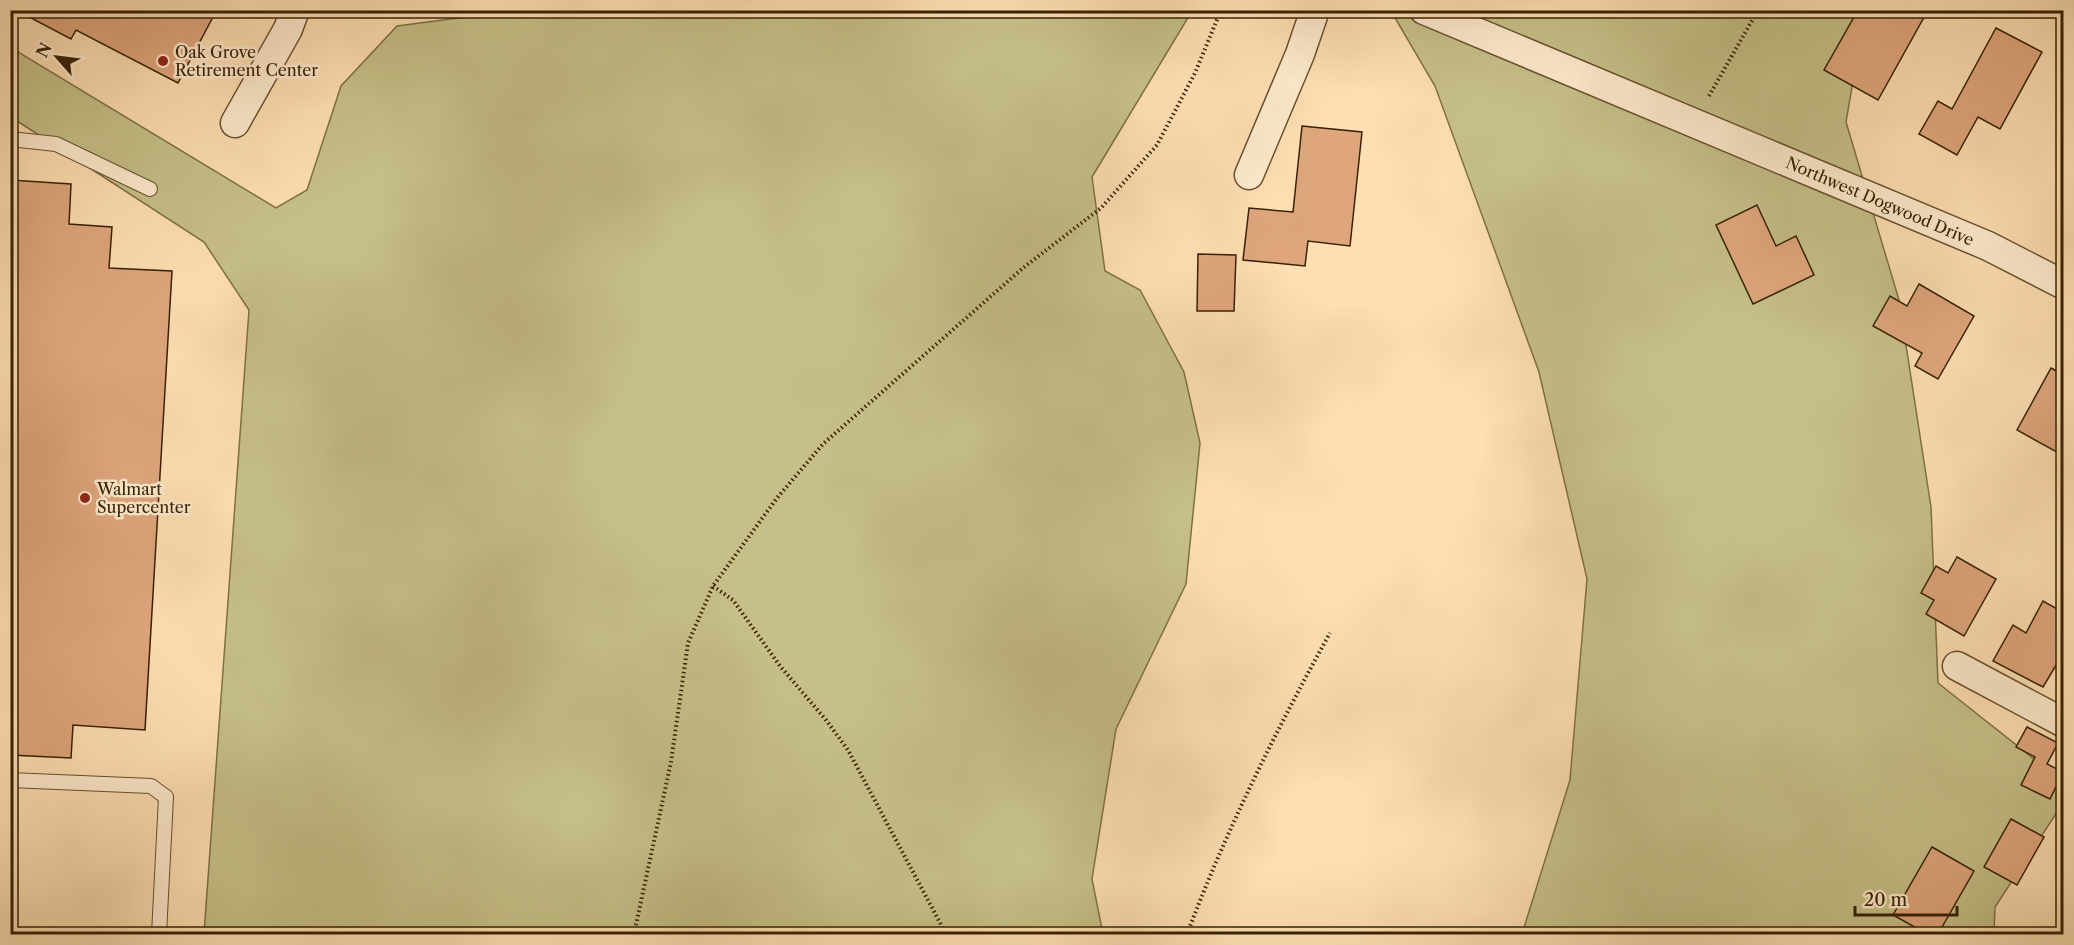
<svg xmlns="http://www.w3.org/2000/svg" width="2074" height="945" font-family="'Libre Caslon Text',serif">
  <rect width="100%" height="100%" fill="#fedfb2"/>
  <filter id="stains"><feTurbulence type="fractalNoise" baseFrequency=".00333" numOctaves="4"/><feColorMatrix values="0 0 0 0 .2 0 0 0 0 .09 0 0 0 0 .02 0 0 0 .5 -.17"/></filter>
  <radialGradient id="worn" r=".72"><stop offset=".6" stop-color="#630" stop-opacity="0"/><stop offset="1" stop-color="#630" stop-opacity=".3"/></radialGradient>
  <g fill="#c6c088" stroke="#7e7146" stroke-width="1.5">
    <path d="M505,10l687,1 -100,166 13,94 35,19 44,82 16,71 -14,141 -70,145 -24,150 11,55h-899l45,-624 -45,-68 -193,-125 -1,-70 266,161 31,-18 34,-104 56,-60 107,-14z"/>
    <path d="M1391,11h474l-19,111 53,178 32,207 7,176 125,99v21l-68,104 -1,27h-472l48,-154 17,-201 -48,-207 -104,-286z"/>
  </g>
  <g fill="#dfa67d" stroke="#362204" stroke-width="1.5">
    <path d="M16,10h189l9,5 -36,68 -102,-53 -5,9z"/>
    <path d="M1858,10h70l-50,90 -54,-30z"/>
    <path d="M1996,28l46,24 -42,77 -22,-12 -21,38 -38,-21 19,-33 14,8z"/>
    <path d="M1302,126l60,6 -12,114 -42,-5 -3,25 -62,-6 6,-52 44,4z"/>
    <path d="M10,180l61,4 -2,40 43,3 -3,41 63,3 -27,459 -72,-5 -2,33 -61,-3z"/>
    <path d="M1757,205l19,41 20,-10 18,39 -61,29 -37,-79z"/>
    <path d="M1198,254l38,1 -2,56h-37z"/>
    <path d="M1919,284l55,32 -36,63 -23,-13 7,-13 -49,-27 17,-30 17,10z"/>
    <path d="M2051,368l13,7v81l-47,-26z"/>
    <path d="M1957,557l39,22 -32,57 -38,-22 8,-14 -13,-7 15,-27 12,7z"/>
    <path d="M2064,597v55l-21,35 -50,-26 20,-36 13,8 17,-32 14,8z"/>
    <path d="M2027,727l31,16 -11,21 16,8 -13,27 -29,-14 14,-28 -19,-10z"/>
    <path d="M2011,819l33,18 -27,48 -33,-18z"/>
    <path d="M1932,847l42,24 -36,63h-11l-34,-19z"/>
  </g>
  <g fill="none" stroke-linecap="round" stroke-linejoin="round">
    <defs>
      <g id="lane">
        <path d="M10,139l46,5 94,45"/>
        <path d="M10,780l141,6 15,11 -7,137"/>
      </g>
      <g id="street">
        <path d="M1424,10l564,236 76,39"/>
        <path d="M235,123l53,-94 7,-19"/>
        <path d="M1249,175l51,-121 15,-44"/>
        <path d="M1957,666l107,57"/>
      </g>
    </defs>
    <use href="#lane" stroke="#685130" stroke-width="16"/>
    <use href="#street" stroke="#685130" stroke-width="31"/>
    <g stroke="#362204" stroke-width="4" stroke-dasharray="1.5 3" stroke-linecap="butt">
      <path d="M1709,96l49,-86"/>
      <path d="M713,586l20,14 47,66 46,54 22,30 98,184"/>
      <path d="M634,934l37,-172 17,-119 25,-57 64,-88 46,-54 200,-176 78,-60 56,-63 38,-72 26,-63"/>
      <path d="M1187,934c39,-103 89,-204 143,-301"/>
    </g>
    <use href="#lane" stroke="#feeacd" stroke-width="14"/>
    <use href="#street" stroke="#feeacd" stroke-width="28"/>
  </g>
  <g fill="#8f2418" stroke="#feeacd" stroke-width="2">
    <circle cx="163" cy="61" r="6"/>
    <circle cx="85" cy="498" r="6"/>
  </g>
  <g text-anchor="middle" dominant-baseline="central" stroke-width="5" stroke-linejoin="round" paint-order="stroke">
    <g font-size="16" fill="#362204" stroke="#feeacd" text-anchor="start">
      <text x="175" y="52">Oak Grove<tspan x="175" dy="18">Retirement Center</tspan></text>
      <text x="97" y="489">Walmart<tspan x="97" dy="18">Supercenter</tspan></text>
    </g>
    <g font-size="16" fill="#362204" stroke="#feeacd">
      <text transform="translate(1880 201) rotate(23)">Northwest Dogwood Drive</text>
    </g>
  </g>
  <rect width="2074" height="945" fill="none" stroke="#fedfb2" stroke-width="36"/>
  <rect x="12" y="12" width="2050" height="921" fill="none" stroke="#362204" stroke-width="3"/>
  <rect x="18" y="18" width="2038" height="909" fill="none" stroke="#362204" stroke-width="1.5"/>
  <g transform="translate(57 57) rotate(298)" stroke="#feeacd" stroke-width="4.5" paint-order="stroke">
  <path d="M0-4.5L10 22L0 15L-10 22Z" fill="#362204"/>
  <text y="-9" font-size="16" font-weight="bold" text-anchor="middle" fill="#362204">N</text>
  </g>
  <path d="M1855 906v9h102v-9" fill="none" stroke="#362204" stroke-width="3"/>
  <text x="1864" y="906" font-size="18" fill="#362204" stroke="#feeacd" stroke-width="4.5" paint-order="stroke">20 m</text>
  <rect width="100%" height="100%" filter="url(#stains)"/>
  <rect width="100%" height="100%" fill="url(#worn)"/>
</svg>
